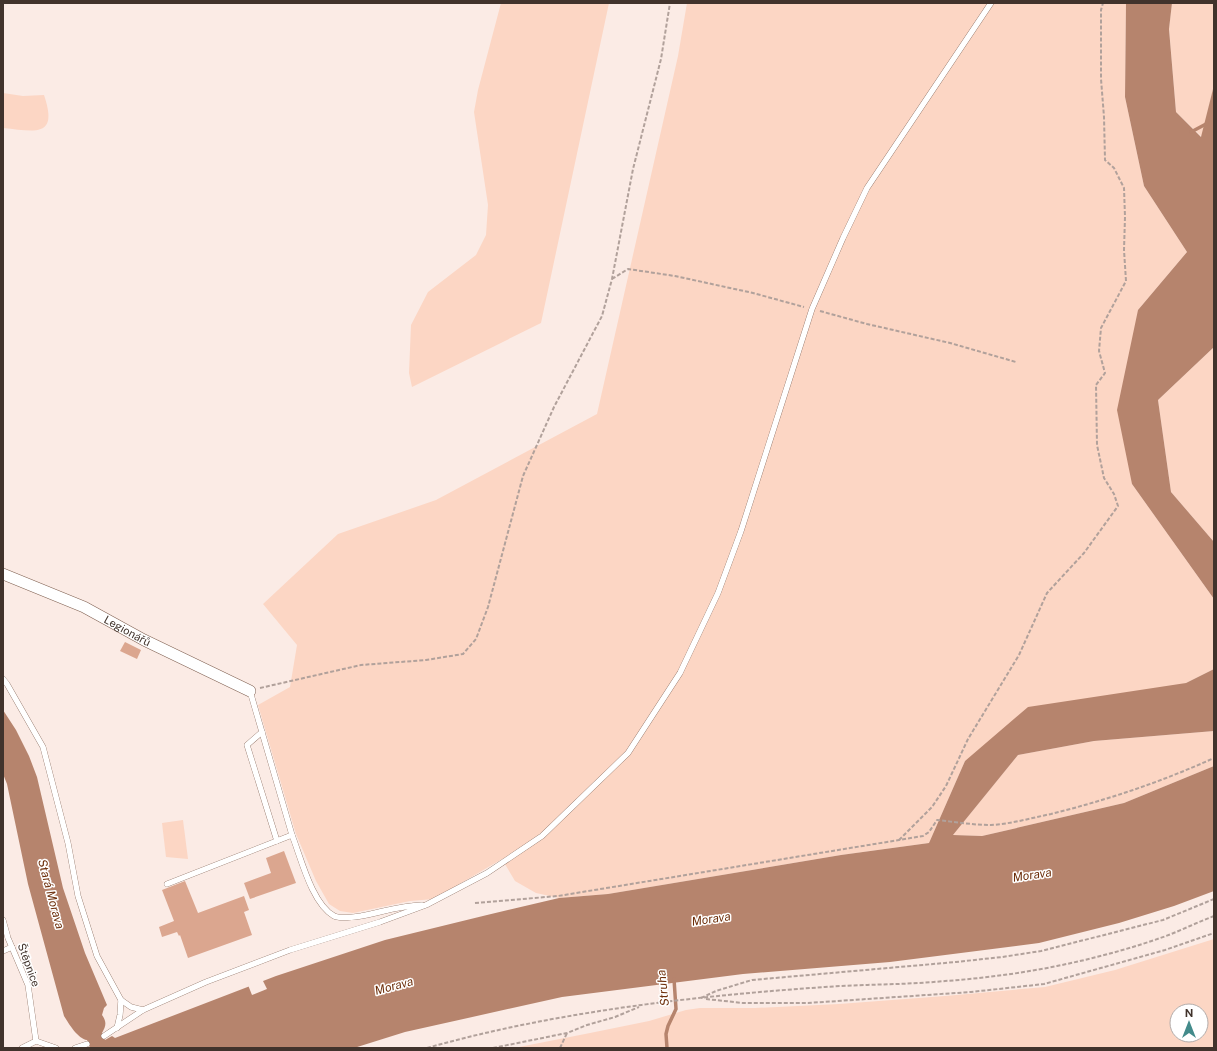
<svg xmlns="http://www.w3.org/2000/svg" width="1217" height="1051" font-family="'Public Sans',sans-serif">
  <rect width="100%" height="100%" fill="#fbebe5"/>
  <g fill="#fcd6c4" fill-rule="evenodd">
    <path d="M501,3h108l-68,320 -129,64 -3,-14 2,-48 17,-33 48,-37 10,-20 2,-30 -14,-93 4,-22z"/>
    <path d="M687,3h439l-1,94 19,89 43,66 -49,58 -6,174 82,115v70l-28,14 -221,78 -36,82 -88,12 -233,39 -49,4 -23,-5 -21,-12 -13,-22 -68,40 -24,2 -57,12 -13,-2 -11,-7 -13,-23 -20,-47 -38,-129 32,-18 7,-42 -34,-41 75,-70 98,-34 161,-86 81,-358z"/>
    <path d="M1172,3h42v82l-12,52 -26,-25 -7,-84z"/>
    <path d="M3,93l20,3 21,-1c15,44 -10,36 -41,33z"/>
    <path d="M1214,347v195l-43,-50 -13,-92z"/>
    <path d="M1214,731v35l-90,37 -142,33 -29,-1 65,-80 76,-14z"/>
    <path d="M183,820l5,39 -22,-2 -4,-34z"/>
    <path d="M1214,939v109h-700l76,-15 59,-12 37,-11 14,-2h55l84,-4 106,-8 100,-9 70,-17zM1177,1011h24v24h-24z"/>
  </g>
  <g fill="#b6846d">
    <path d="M1126,3h46l-3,26 7,83 25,25 13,-52v262l-56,53 13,92 43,50v57l-82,-115 -15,-74 21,-100 49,-58 -43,-66 -19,-89z"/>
    <path d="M1214,669v62l-120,10 -76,14 -65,80 29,1 142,-33 90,-37v125l-40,15 -55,17 -80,20 -149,19 -147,12 -181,23 -157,35 -51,16h-264l-3,-8c-9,-1 -18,-16 -23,-24l-36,-132 -21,-100 -4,-10v-64l13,20 13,26 8,21 26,111 22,65 22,52 -3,3 -2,7c5,7 4,11 0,18l3,7 7,-4 3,2 161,-62 109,-36 102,-25 72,-17 49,-4 233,-39 88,-12 36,-82 63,-54 158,-24z"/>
  </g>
  <path fill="#fbebe5" d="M262,979l5,10 -15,6 -4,-10z"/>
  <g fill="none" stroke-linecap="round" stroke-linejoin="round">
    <g stroke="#b6846d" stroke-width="3.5">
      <path d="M1191,132l15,-8 2,-3"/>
      <path d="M667,1048l-1,-14 2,-8 8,-17 -2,-30"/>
    </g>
  </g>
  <g fill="#dba68f">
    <path d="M125,642l16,8 -4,9 -17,-8z"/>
    <path d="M284,851l12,32 -46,16 -6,-16 27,-10 -5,-15z"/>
    <path d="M185,881l13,32 46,-17 5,14 -5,2 8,23 -64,23 -8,-23 -1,1 -2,-4 -15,5 -3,-10 15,-6 -12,-31z"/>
  </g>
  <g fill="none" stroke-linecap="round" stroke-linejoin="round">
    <defs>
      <g id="lane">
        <path d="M3,679l4,5 36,63 25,96 10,53 19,60 24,44 10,7 12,3"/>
        <path d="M262,732l-15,13 30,96"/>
        <path d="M292,835c9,23 20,69 42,81 6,3 20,1 27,0 22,-4 37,-10 61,-11"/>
        <path d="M167,884l125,-49 -42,-144"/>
        <path d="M3,920l5,18 20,47 8,56"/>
        <path d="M3,951l9,-4"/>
        <path d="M117,1028l3,-13 1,-15"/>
        <path d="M104,1036l39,-26 63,-28 84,-32 90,-28 46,-17 61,-32 55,-37 86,-83 52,-80 38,-80 23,-62 71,-222 31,-71 24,-50 124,-185"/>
        <path d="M22,1048l14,-7 20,7"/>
        <path d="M75,1048l12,-4"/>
      </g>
      <g id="street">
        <path id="s1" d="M3,574l81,33 60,33 106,51"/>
      </g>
    </defs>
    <use href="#lane" stroke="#7f5f50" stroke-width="6"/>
    <use href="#street" stroke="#7f5f50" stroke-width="12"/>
    <g stroke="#b1a19b" stroke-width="2" stroke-dasharray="4 2" stroke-linecap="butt">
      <path d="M612,279l16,-10 47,7 78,17 51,14"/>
      <path d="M820,311l47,13 83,19 66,19"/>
      <path d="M260,688l101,-23 65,-5 37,-6 13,-15 12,-32 35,-131 31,-69 48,-91 10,-37 21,-110 28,-110 9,-56"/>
      <path d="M899,840l33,-33 14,-21 22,-47 51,-84 28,-62 37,-40 34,-47 -4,-12 -10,-16 -7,-33 -1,-60 9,-12 -6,-22 2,-23 25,-47 -2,-31 1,-33 -1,-29 -10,-20 -9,-8 -1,-43 -3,-38v-69l2,-7"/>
      <path d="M475,903l83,-7 341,-56 24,-4 6,-4 8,-12c18,2 36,5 54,5 20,-1 40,-7 60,-11 56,-14 110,-32 163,-56"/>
      <path d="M701,998l15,-7 36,-11 204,-18 46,-5 39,-6 122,-31 51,-21"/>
      <path d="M706,999l37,4h65l163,-11 73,-8 121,-34 49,-17"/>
      <path d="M427,1048c127,-36 266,-52 398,-61 40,-3 80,-2 120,-6 74,-5 151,-20 221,-45 16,-6 32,-14 48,-20"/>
      <path d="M493,1048l74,-15 20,-8 28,-8 24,-10"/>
      <path d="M560,1048l7,-15"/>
    </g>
    <use href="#lane" stroke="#fff" stroke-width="5.5"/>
    <use href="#street" stroke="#fff" stroke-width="11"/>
  </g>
  <g text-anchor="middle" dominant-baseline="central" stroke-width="3" stroke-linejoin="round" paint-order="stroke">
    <g font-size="11" fill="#41332c" stroke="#fff">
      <text stroke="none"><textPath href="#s1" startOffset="137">Legionářů</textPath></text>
      <text transform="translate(29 965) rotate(70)">Štěpnice</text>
    </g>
    <g font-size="12" font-style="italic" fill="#6d2e0a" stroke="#fff">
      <text transform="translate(1032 875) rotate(-8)">Morava</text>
      <text transform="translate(51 894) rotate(75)">Stará Morava</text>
      <text transform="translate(711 919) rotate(-8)">Morava</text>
      <text transform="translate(394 986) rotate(-15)">Morava</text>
      <text transform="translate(663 988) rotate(-96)">Struha</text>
    </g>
  </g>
  <rect width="1217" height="1051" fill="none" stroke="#41332c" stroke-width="8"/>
  <g transform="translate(1189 1023)"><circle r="19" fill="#ffffff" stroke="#b3adab"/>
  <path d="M0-3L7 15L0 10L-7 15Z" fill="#438b8b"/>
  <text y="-6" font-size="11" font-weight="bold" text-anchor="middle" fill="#41332c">N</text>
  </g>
</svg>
